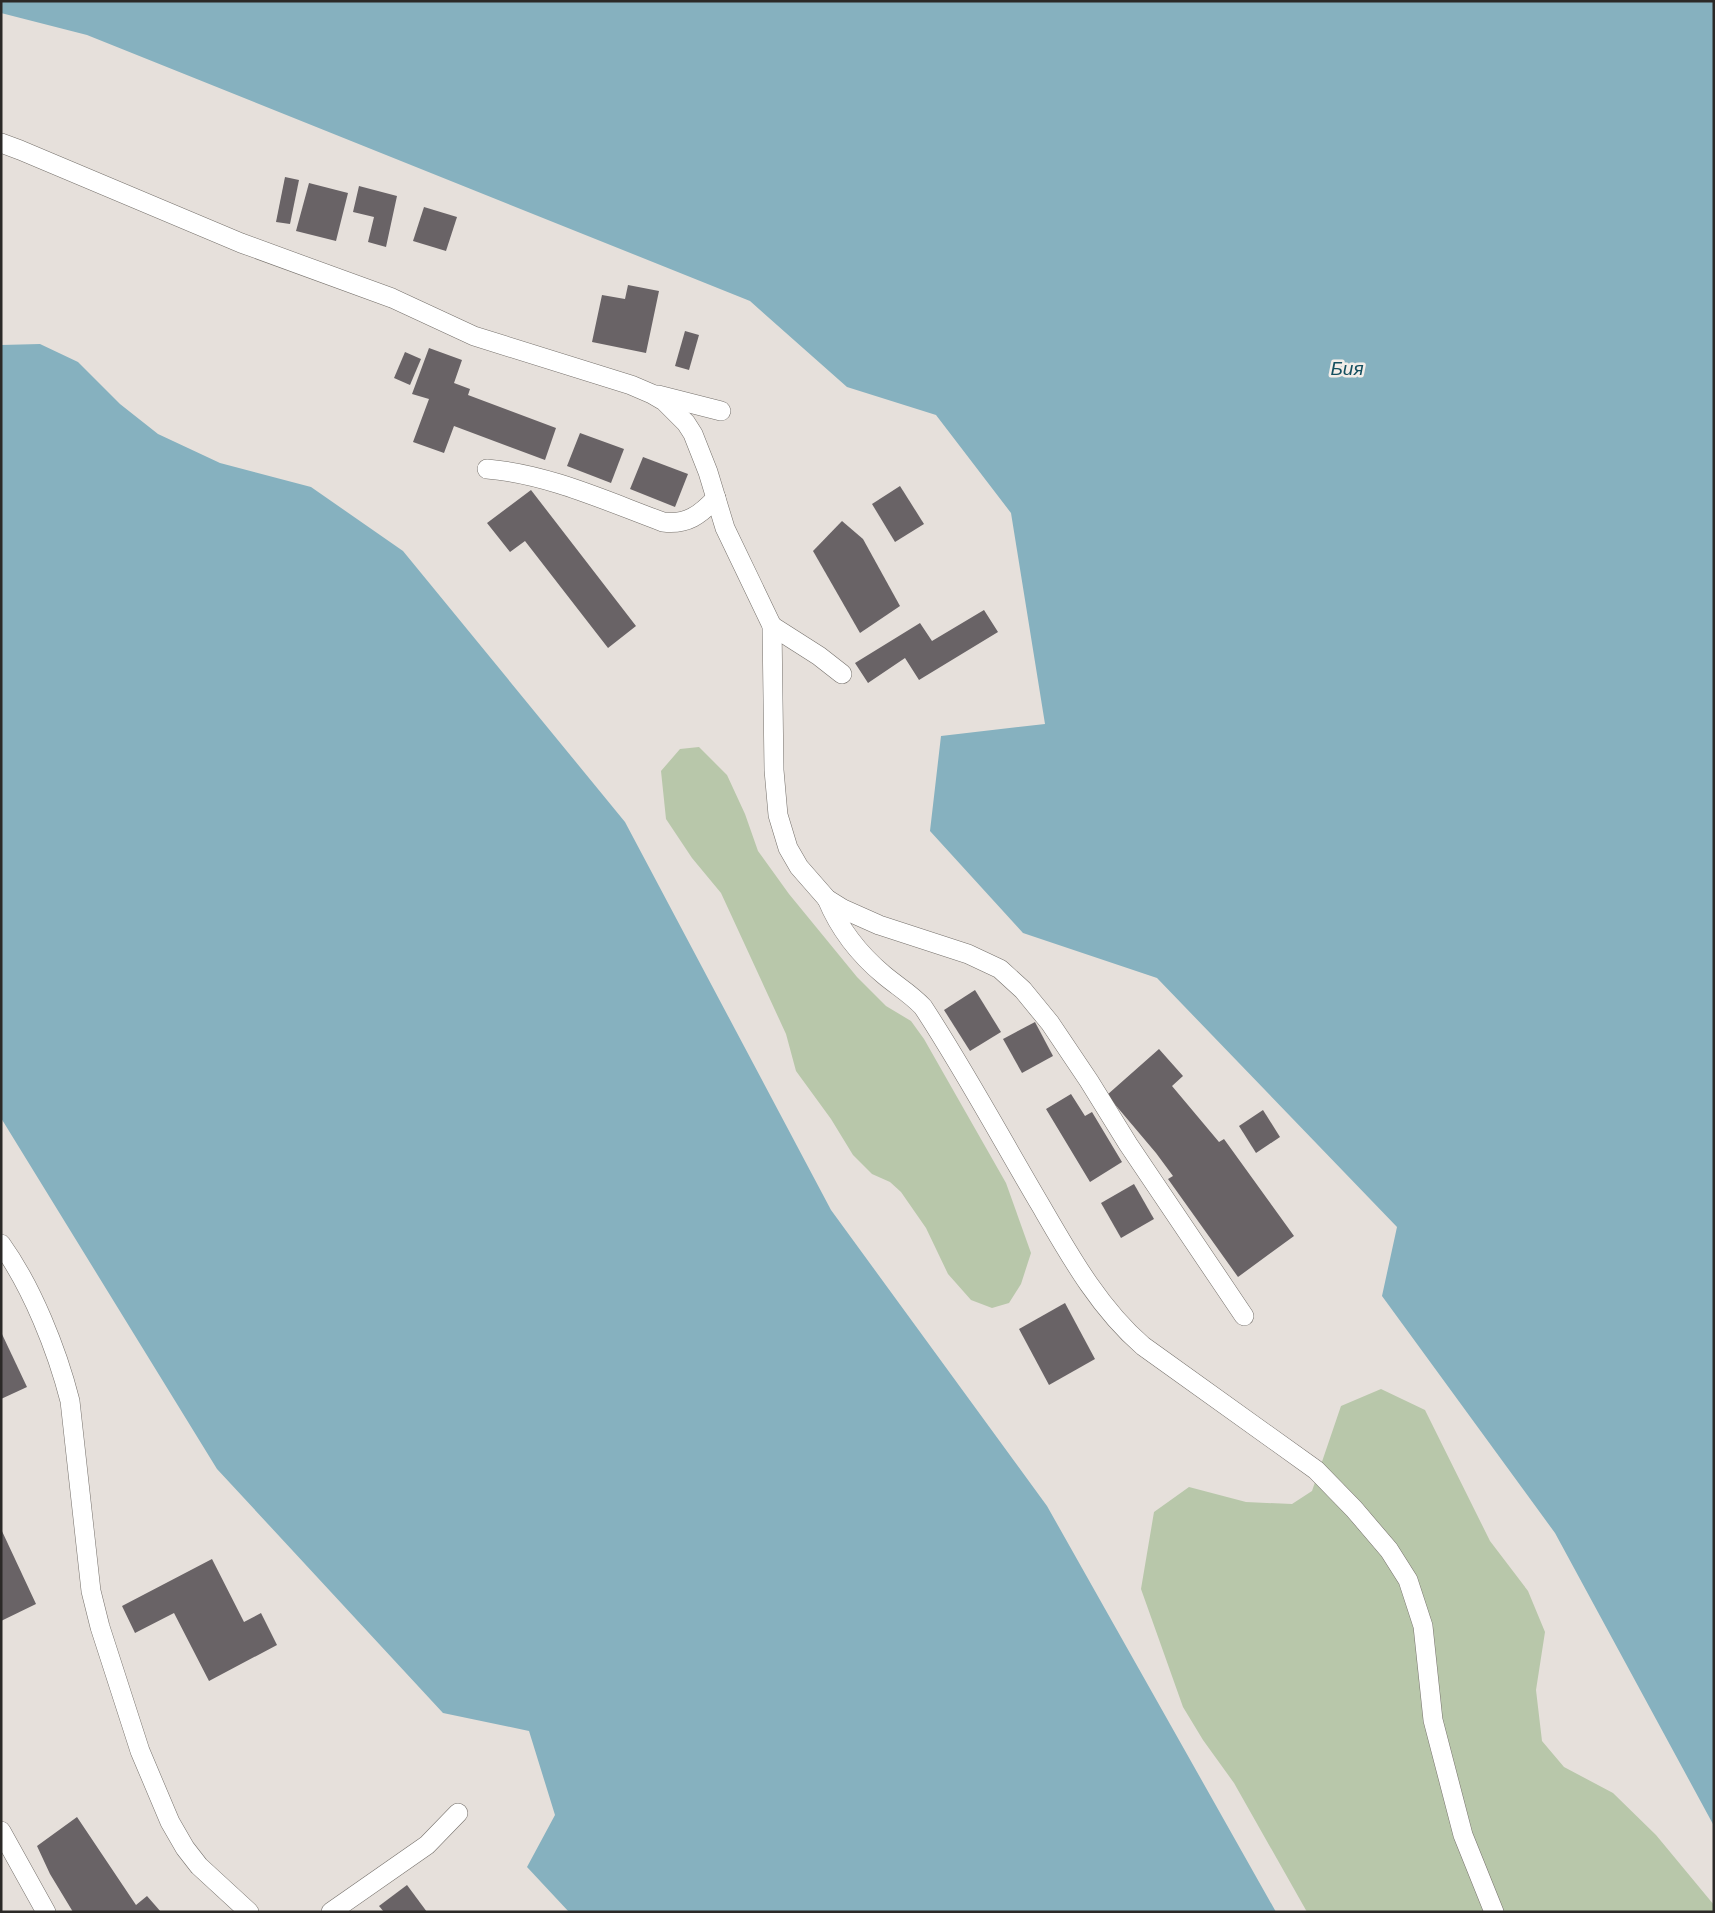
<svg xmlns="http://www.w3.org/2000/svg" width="1715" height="1913" font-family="'Work Sans',sans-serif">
  <rect width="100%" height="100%" fill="#e6e0db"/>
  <g fill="#b8c7aa">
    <path d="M699,747l28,28 18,39 13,37 31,43 68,83 29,29 25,15 13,18 82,144 25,70 -10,31 -12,19 -17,5 -21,-8 -23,-26 -22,-46 -25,-36 -11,-10 -18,-8 -19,-19 -22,-36 -35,-48 -10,-37 -65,-141 -29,-35 -26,-39 -5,-48 19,-22z"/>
    <path d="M1381,1389l44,21 65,131 38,50 17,41 -9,58 6,51 22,26 49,26 43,42 58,70v7h-407l-73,-129 -31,-43 -20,-33 -42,-118 13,-77 35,-25 57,15 46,2 20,-13 29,-85z"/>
  </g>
  <g fill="#86b1bf">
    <path d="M1,1h1713v1825l-159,-293 -173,-237 15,-69 -240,-249 -134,-45 -93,-102 11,-95 104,-12 -34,-211 -75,-98 -89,-28 -97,-86 -663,-266 -86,-22z"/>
    <path d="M40,344l38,18 42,42 38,30 62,29 91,24 92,64 222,271 206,388 216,296 229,406h-707l-42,-45 28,-52 -26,-84 -86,-18 -226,-244 -216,-351v-773z"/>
  </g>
  <g fill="#696366">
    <path d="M285,177l14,3 -9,44 -14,-2z"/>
    <path d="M309,183l39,10 -12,48 -40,-10z"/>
    <path d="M359,186l38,10 -11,51 -18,-5 6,-25 -21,-5z"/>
    <path d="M424,207l33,10 -11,34 -33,-10z"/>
    <path d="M628,285l31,6 -13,62 -54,-11 10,-47 23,4z"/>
    <path d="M685,331l14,4 -10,35 -14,-4z"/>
    <path d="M429,348l33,12 -8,23 16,6 -2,6 88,33 -11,32 -91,-34 -10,27 -31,-11 16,-43 -17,-5z"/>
    <path d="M405,352l16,7 -11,26 -16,-7z"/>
    <path d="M580,433l44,16 -13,34 -44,-17z"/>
    <path d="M643,457l45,17 -13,33 -45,-18z"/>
    <path d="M900,486l24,38 -29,18 -23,-38z"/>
    <path d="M531,490l105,136 -28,22 -83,-107 -15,11 -23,-29z"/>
    <path d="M842,521l21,18 37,67 -40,27 -47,-82z"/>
    <path d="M984,610l14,22 -79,48 -14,-22 -37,25 -13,-20 65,-40 12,18z"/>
    <path d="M975,990l26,42 -31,19 -26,-41z"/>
    <path d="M1035,1022l18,34 -31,17 -19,-34z"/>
    <path d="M1159,1049l24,27 -11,10 47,56 5,-3 70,97 -56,41 -70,-98 5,-3 -17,-23 -49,-58z"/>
    <path d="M1071,1094l14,22 7,-4 30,50 -32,20 -44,-73z"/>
    <path d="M1263,1110l17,27 -24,16 -17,-27z"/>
    <path d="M1134,1184l20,35 -33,19 -20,-35z"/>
    <path d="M1065,1303l30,56 -46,26 -30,-56z"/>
    <path d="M1,1332l26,55 -26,12z"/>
    <path d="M1,1529l35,75 -35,17z"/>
    <path d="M212,1559l32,63 17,-9 16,32 -68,36 -35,-68 -39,20 -13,-27z"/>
    <path d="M77,1817l59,88 11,-9 14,16h-88l-23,-38 -13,-28z"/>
    <path d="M407,1885l20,27h-43l-5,-6z"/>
  </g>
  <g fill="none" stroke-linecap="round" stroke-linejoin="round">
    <defs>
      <g id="service">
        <path d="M1,143l19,7 221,93 151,55 82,38 157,49 21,9 12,7 22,22 7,11 15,38 17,56 47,98 2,144 4,45 10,33 11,19 28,32 16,10 36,16 89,29 32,15 23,21 27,33 39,58 39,63 116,172"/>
        <path d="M658,395l63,16"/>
        <path d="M487,469c61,5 119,32 176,53 24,3 37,-7 53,-24"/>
        <path d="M772,626l47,30 23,18"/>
        <path d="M827,899c12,29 33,56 57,76 13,11 27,19 39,32 42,64 79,133 118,199 29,50 58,102 102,140l173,124 38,39 35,41 19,30 15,46 10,94 30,115 31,77"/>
        <path d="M1,1244c31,43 56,106 69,157l21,190 9,36 40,124 30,71 15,26 14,18 50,46"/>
        <path d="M1,1831l45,81"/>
        <path d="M331,1912l96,-67 31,-32"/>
      </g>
    </defs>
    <use href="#service" stroke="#75706b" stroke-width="20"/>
    <use href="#service" stroke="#fff" stroke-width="19"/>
  </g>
  <g text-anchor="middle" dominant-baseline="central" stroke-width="5" stroke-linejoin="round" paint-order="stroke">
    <g font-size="19" font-style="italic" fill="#144f5f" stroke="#f3ede8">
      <text x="1347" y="368">Бия</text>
    </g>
  </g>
  <rect width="1715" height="1913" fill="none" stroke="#2b2927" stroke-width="5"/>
</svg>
